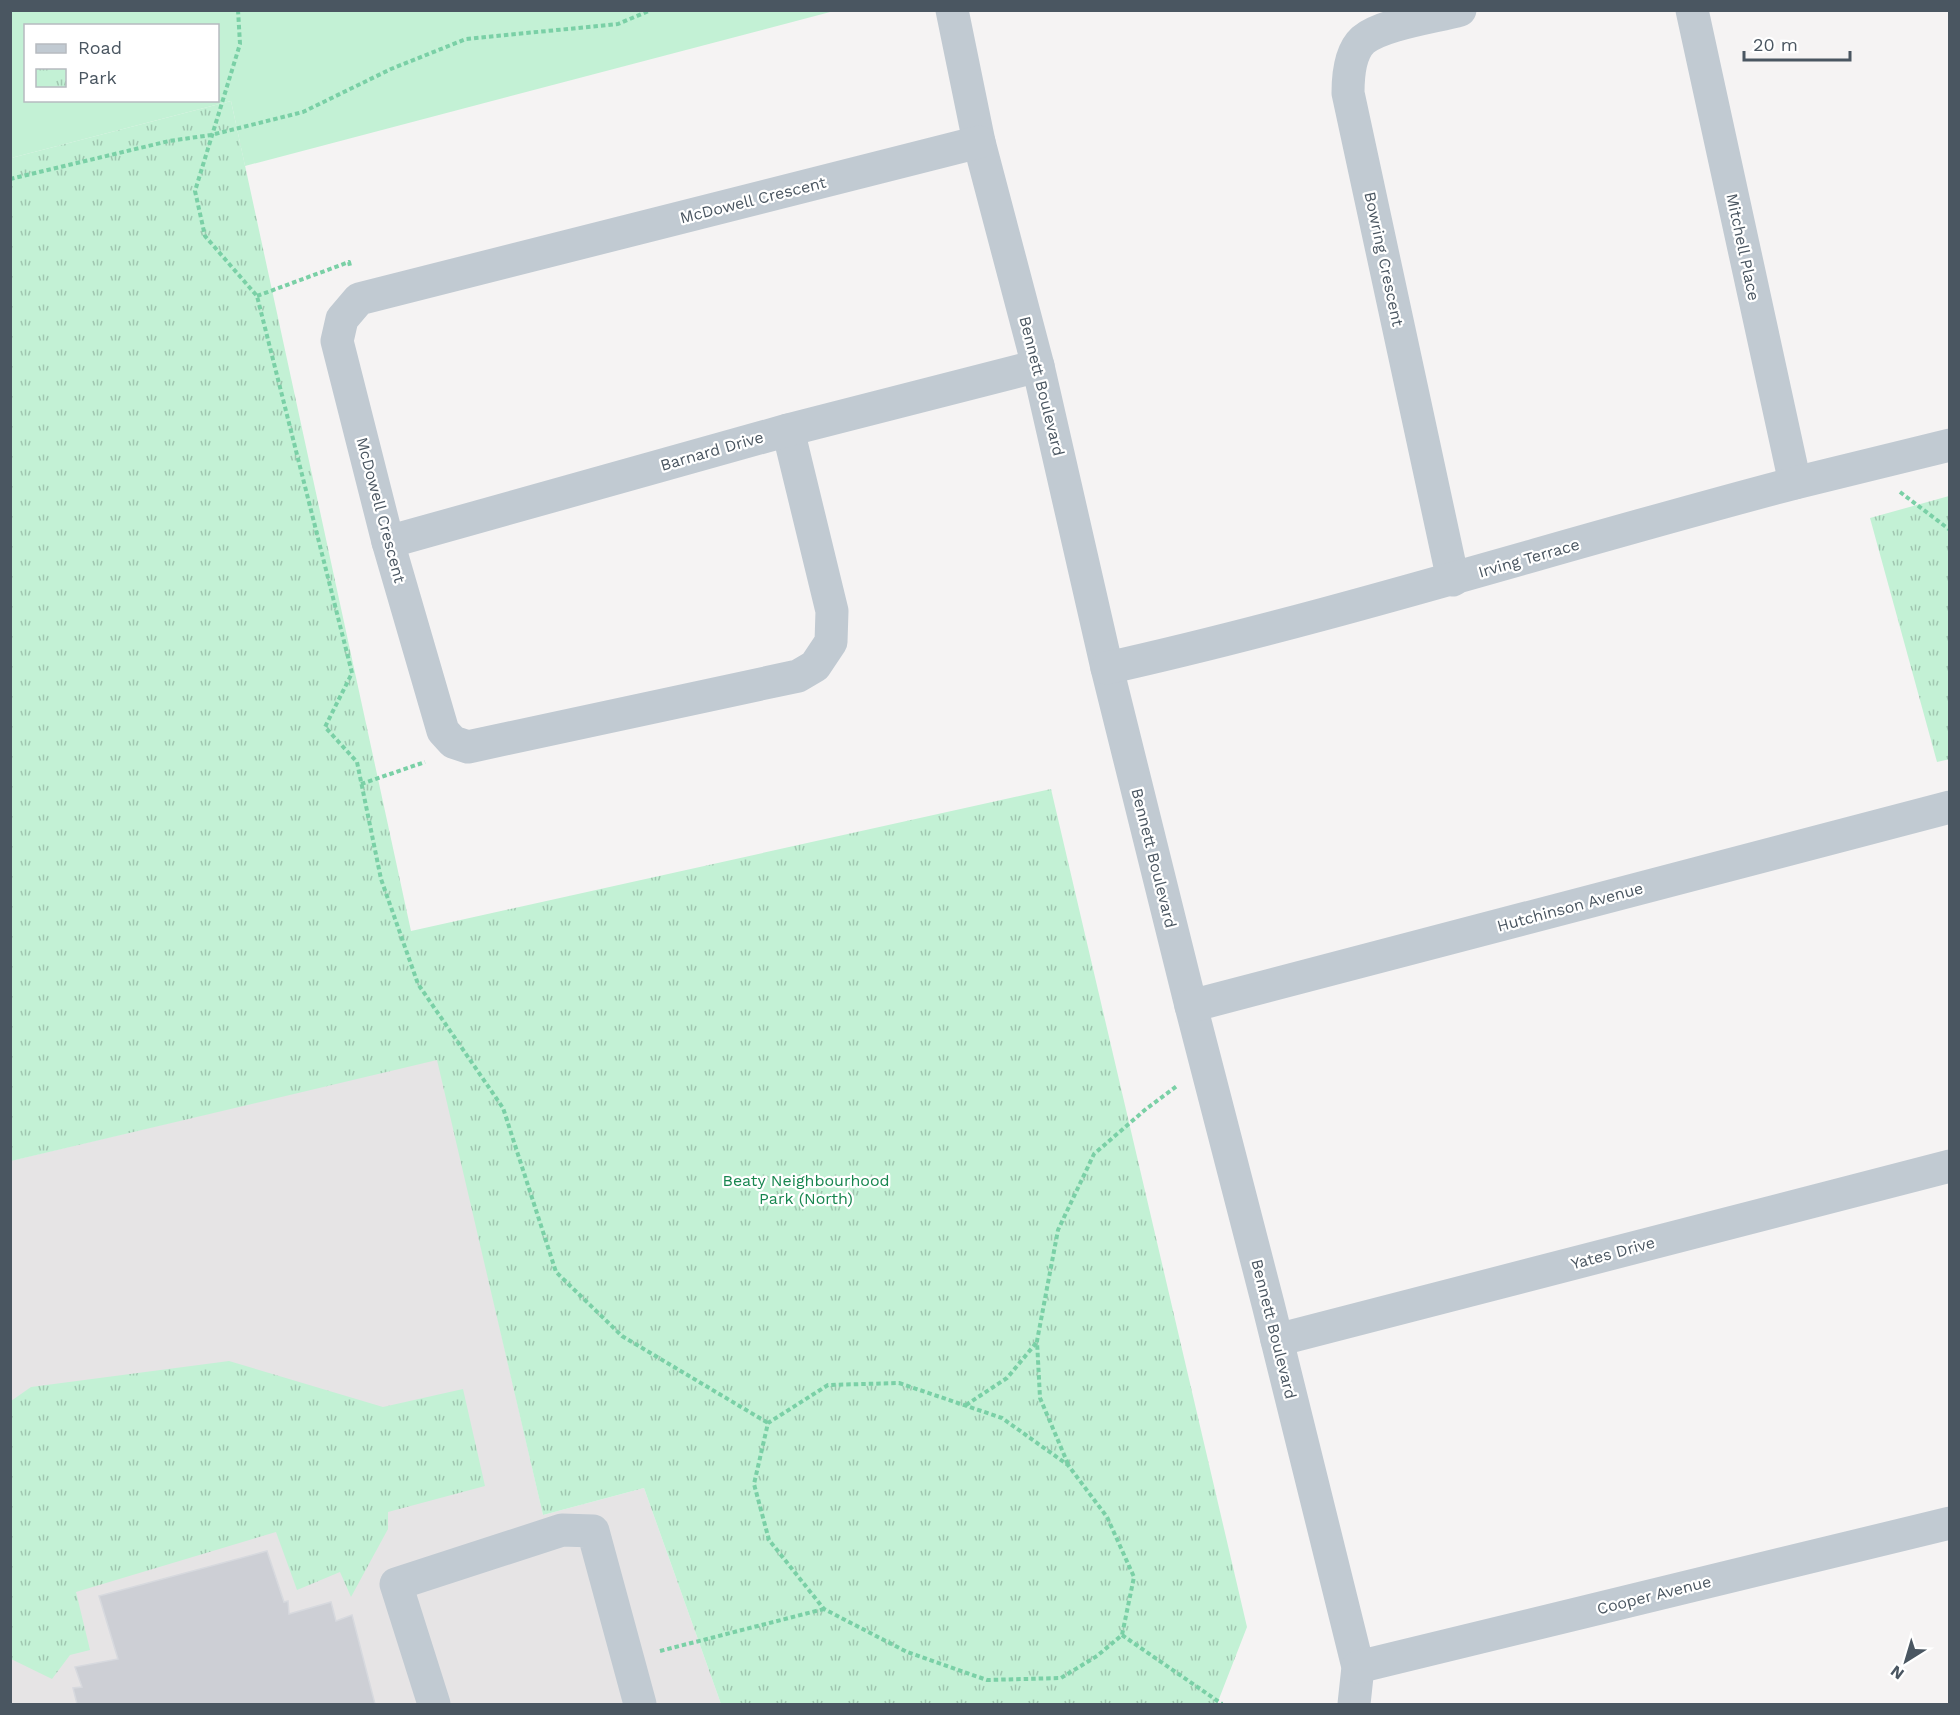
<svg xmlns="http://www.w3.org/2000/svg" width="1960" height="1715" font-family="'Work Sans',sans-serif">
  <defs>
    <pattern id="park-tufts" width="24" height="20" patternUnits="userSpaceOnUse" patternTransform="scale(1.5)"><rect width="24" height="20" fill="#c3f1d5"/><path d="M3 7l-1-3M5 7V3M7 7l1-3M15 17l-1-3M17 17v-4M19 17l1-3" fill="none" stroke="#a0c6b0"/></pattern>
  </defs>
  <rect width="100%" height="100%" fill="#f5f3f3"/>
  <path fill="#e6e4e5" d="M438,1059l105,456 101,-27 77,216h-710l-1,-543z"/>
  <path fill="#c3f1d5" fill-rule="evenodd" d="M11,11h823l-589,155 -14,-65 -220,57zM26,26h192v74h-192z"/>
  <g fill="url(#park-tufts)">
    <path d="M231,101l180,830 640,-142 196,838 -30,77h-496l-77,-216 -101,27 -106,-455 -426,101v-1003z"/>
    <path d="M1949,496l1,263 -13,3 -67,-244z"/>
    <path d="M229,1361l154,46 80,-18 22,97 -97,26v17l-37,68 -11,-25 -43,18 -21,-58 -200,60 14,58 -20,5 -18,24 -41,-20v-258l20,-14z"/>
  </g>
  <path fill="#cdcfd5" stroke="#d7d9de" stroke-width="1.5" d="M267,1551l17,51 4,-1 1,13 42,-12 5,19 16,-6 23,89h-298l-4,-16 9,-1 -7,-20 43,-8 -19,-63z"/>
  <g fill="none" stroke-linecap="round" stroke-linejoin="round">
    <g stroke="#7ad0a6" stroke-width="4" stroke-dasharray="4.5 3" stroke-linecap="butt">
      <path d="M238,10l2,34 -45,147 10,45 52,60 95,377 -27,54 32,35 24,117 37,105 85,124 53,164 66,64 146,87"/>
      <path d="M10,179l159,-38 42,-6 92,-23 88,-43 75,-30 152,-15 33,-14"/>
      <path d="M257,296l92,-34 1,4"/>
      <path d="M1900,492l50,38"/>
      <path d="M361,784l64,-22"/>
      <path d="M899,1383l103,35 66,47 39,52 27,60 -12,58 -25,21 -36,22 -74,2 -80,-28 -83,-43 -55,-69 -15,-56 14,-61 60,-38z"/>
      <path d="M966,1405l41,-27 30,-36"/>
      <path d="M1068,1464l-28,-66 -3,-57 21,-111 36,-76 52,-45 31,-23"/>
      <path d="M1122,1635l100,69"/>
      <path d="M660,1651l164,-42"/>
    </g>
    <g stroke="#c1cad2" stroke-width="33">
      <path d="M952,10l27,132 59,224 69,302 84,338 77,298 90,363 -4,37"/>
      <path d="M1692,10l103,473"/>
      <path d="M788,430l44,181 -1,31 -16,24 -17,10 -330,71 -15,-5 -10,-11 -55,-189 -51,-201 5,-22 17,-20 620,-157"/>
      <path d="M388,542l400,-112 250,-64"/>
      <path d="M1453,580l-105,-487c0,-16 2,-41 15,-53 19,-16 72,-23 97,-30"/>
      <path d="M1107,668c232,-52 459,-125 688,-185 52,-13 103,-25 155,-38"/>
      <path d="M1191,1006l759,-199"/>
      <path d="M1277,1340l673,-174"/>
      <path d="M1358,1667l592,-144"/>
      <path d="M434,1704l-38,-120 166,-54 31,1 47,173"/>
    </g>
  </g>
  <g text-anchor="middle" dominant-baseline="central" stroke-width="4.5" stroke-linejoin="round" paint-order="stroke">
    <g font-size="16" fill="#4a5661" stroke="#fff">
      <text transform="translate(753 200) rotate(-14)">McDowell Crescent</text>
      <text transform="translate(1743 247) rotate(78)">Mitchell Place</text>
      <text transform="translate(1384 259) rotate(78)">Bowring Crescent</text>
      <text transform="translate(1042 386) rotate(76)">Bennett Boulevard</text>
      <text transform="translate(712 451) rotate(-16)">Barnard Drive</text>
      <text transform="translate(381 510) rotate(75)">McDowell Crescent</text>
      <text transform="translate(1529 558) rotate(-16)">Irving Terrace</text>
      <text transform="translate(1154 858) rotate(76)">Bennett Boulevard</text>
      <text transform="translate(1570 907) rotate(-15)">Hutchinson Avenue</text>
      <text transform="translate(1613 1253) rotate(-15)">Yates Drive</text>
      <text transform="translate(1274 1329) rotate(76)">Bennett Boulevard</text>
      <text transform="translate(1654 1595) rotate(-14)">Cooper Avenue</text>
    </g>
    <g font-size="16" fill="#17864f" stroke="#fff">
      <text x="806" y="1180">Beaty Neighbourhood<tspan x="806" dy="18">Park (North)</tspan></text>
    </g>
  </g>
  <rect width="1960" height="1715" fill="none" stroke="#4a5661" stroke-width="24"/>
  <rect x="24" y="24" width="195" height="78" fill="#ffffff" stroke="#b7bbc0" stroke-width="1.5"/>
  <rect x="36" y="44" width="30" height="9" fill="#c1cad2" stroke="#b7bbc0" stroke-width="1.5"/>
  <text x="78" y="54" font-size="18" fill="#4a5661">Road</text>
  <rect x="36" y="69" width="30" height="18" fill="url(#park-tufts)" stroke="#b7bbc0" stroke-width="1.5"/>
  <text x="78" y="84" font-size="18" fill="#4a5661">Park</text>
  <g transform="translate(1906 1661) rotate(217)" stroke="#ffffff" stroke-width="4.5" paint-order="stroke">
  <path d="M0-4.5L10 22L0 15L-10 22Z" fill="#4a5661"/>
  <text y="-9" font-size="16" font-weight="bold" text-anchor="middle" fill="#4a5661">N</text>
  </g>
  <path d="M1744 51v9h106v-9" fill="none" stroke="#4a5661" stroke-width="3"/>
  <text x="1753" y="51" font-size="18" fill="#4a5661" stroke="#ffffff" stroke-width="4.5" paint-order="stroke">20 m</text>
</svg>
